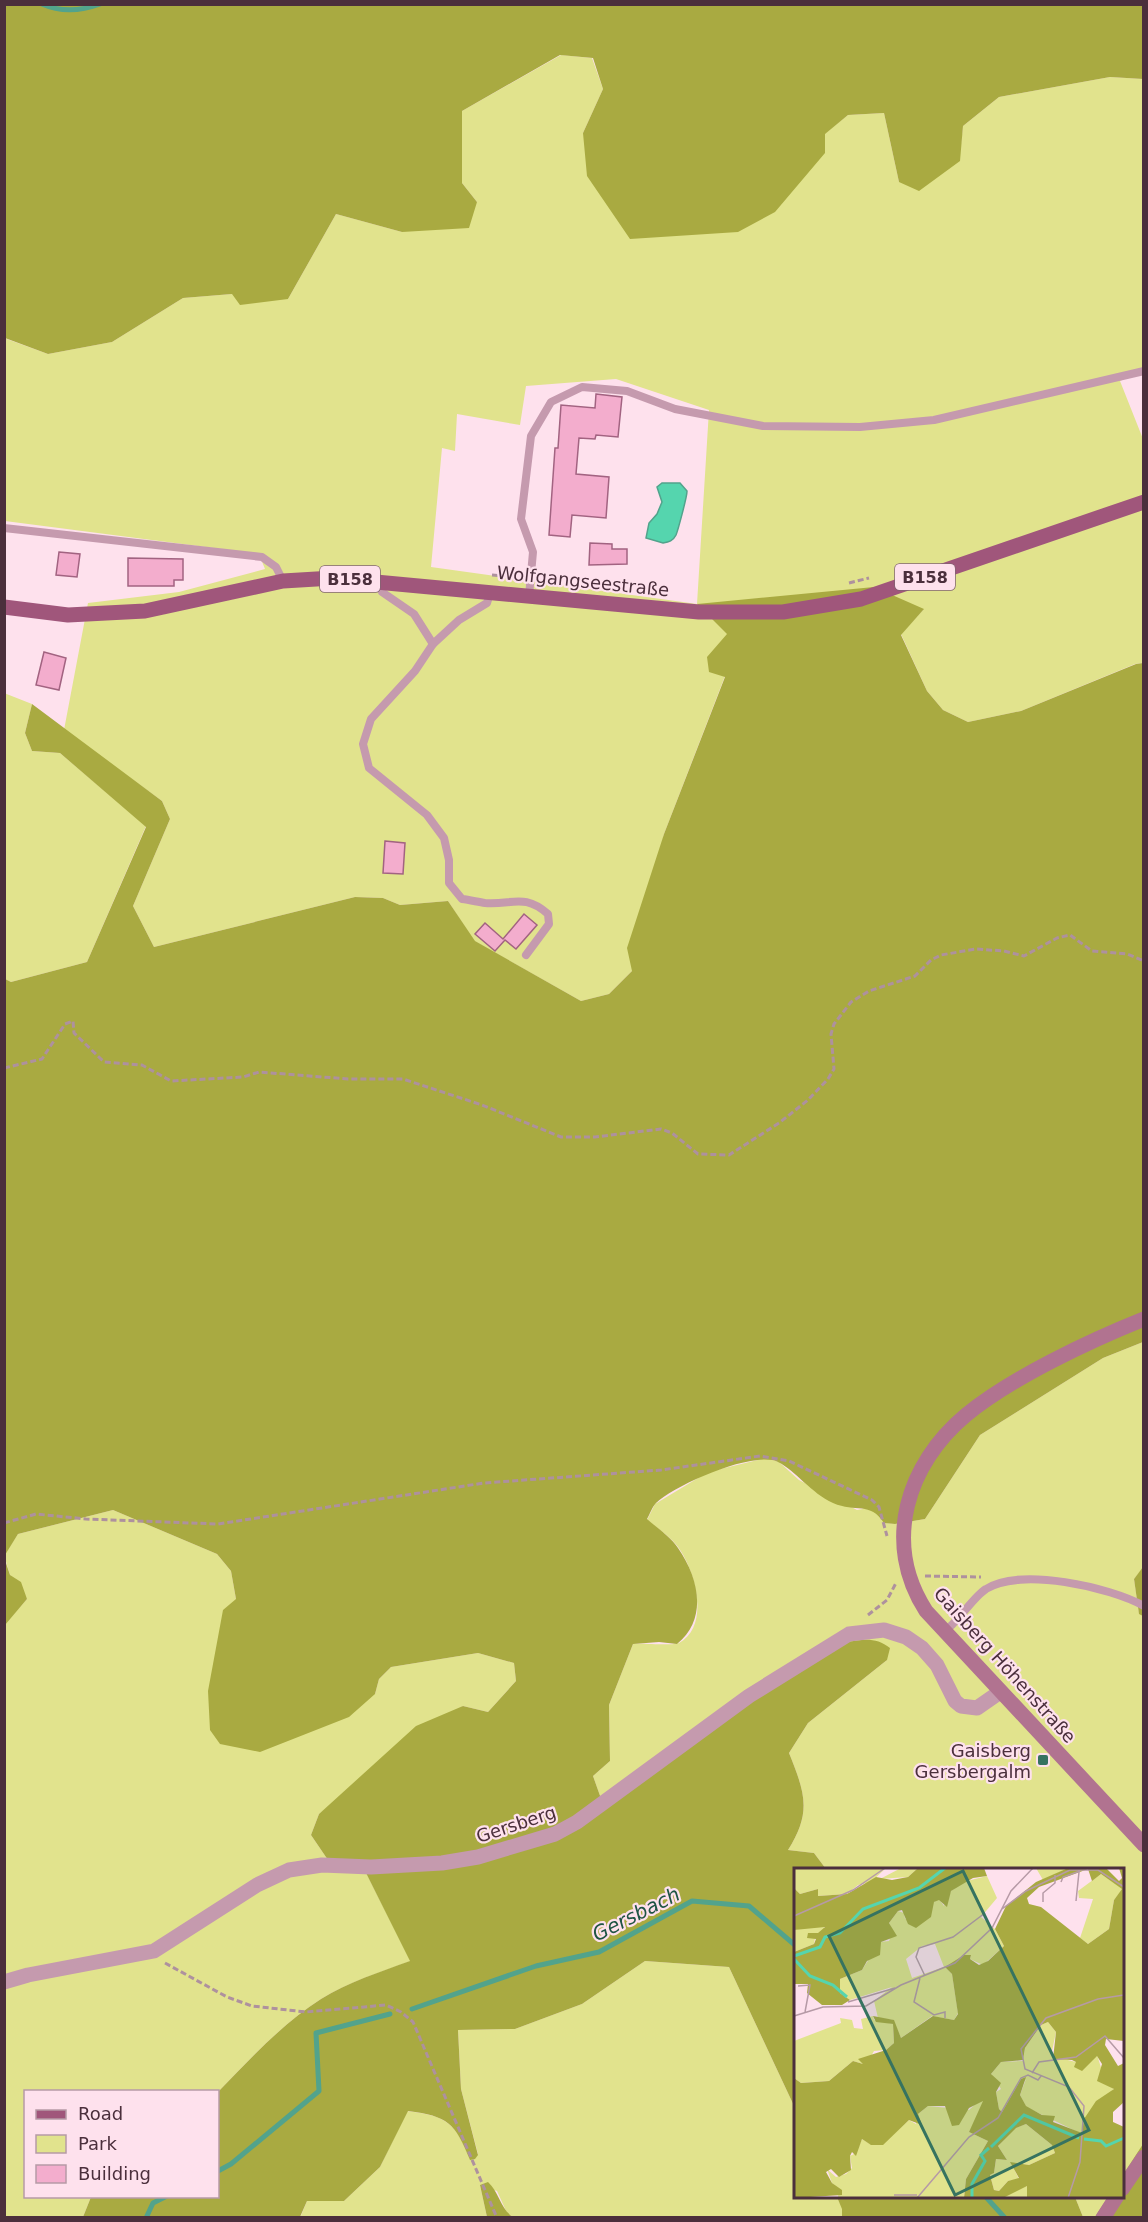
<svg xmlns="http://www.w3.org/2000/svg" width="1148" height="2222" font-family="'DejaVu Sans',sans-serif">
  <rect width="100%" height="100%" fill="#fee1ed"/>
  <g fill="#e1e38d" fill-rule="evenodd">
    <path d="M561,55l31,3 11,31 -20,44 241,1 24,-19 36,-2 15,69 60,-21 4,-35 36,-29 111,-20 33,2v291l-23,11 23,58v224l-8,1 -114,47 -53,11 -25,-12 -16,-19 -26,-57 22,-24 -225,-5 30,29 -3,42 -61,158 -32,137 -23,23 -28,7 -107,-60 -26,-40 -48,4 -17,-7 -28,-1 -201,50 -21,-41 37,-87 -8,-18 -98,-71 24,-127 91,-11 86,-23 -6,-15 -254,-33 -1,-183 44,16 64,-12 71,-44 49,-4 56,5 48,-85 66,18 75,-30 -15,-19v-72zM616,379l93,31 -12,194 -266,-37 11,-119 13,3 2,-37 63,11 6,-39z"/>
    <path d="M4,693l28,11 -7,29 7,18 28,2 86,73 -59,136 -76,20 -7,-3z"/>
    <path d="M1143,1342l1,225 -10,12 5,34 5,3v528l-21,31 -1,-305 -296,-1 -12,-16 -26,-3c24,-38 17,-57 1,-97l19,-30 79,-63 -283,147 -11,-31 17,-15 -1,-56 24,-61c9,-1 41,2 46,-1 32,-17 16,-73 -1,-96 -7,-10 -21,-19 -31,-27l8,-16 53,-32 58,-14 13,4 20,18 58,30 11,-2 9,4 8,11 10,1 30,-5 55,-84 123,-77z"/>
    <path d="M113,1510l104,44 14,17 5,28 139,95 4,-15 12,-12 87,-14 36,10 2,18 -28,31 -25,-6 -144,108 -8,21 17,25 37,11 46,90c-30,11 -63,21 -90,38 -39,25 -71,60 -103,93h-192v104l65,1 -8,20h-78l-1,-592 23,-26 -17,-24 -6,-20 14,-21z"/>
    <path d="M645,1961l84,6 66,141 1,88 41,1 6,12 -1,9 -329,-1 -6,-4 -10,-22 -17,-6 7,32 -187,1 7,-17h37l36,-34 27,-56c41,5 48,12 63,48l8,-5 -17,-65 -3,-59 57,-1 67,-25z"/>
    <path d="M1075,2197h33l-14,21 -11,-1z"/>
  </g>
  <g fill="#a9aa41">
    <path d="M4,5h1139v74l-33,-2 -111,20 -36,29 -3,35 -41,30 -20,-9 -15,-69 -36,2 -23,19v19l-50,59 -37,20 -108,7 -43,-63 -4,-43 20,-44 -10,-31 -33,-3 -98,56v72l15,19 -8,26 -67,4 -66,-18 -48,85 -48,6 -8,-11 -49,4 -71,44 -64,12 -43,-16z"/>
    <path d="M874,587l50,22 -23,26 26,56 16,19 25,12 53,-11 115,-47 7,-1v679l-40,16 -123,77 -55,84 -30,5 -11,-1c-14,-22 -28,-10 -51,-20 -22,-10 -37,-32 -55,-41 -24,-12 -103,23 -122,41 -4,4 -6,11 -9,16 10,9 24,18 31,29 21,30 30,71 -1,96l-18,-2 -26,2 -24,61 1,56 -17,15 11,31 141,-103 102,-62c16,-3 30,-5 43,6l-3,12 -79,63 -19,30c16,40 23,59 -1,97l26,3 12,16 -30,1 -1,238 -66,-141 -84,-6 -63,43 -67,25 -57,1 3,59 17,66 -3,4 -5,1c-15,-37 -22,-44 -62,-49l-28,56 -36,34h-37l-7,16h-217l8,-20 127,-1v-104c32,-33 64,-68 103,-93 27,-17 59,-27 89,-38l-45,-90 -37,-11 -17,-25 8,-21 97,-88 47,-20 25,6 28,-31 -2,-18 -36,-10 -87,14 -12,12 -4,15 -26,23 -89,35 -40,-8 -10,-14 -2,-39 15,-81 13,-11 -5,-28 -14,-17 -104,-44 -95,24 -13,21v-576l6,3 76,-20 59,-135 -86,-74 -28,-2 -7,-18 7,-29 130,97 8,18 -37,87 21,41 201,-50 28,1 17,7 48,-4 27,40 106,60 28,-7 23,-23 -5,-23 37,-114 61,-157 -16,-5 -2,-15 20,-23 -30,-30z"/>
    <path d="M4,1557l6,18 11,7 6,17 -22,26z"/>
    <path d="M1143,1567v49l-4,-2 -5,-35z"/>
    <path d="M1143,2144v73l-49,1 14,-21 14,-1 1,-21z"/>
    <path d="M488,2182c11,10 13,28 25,35h-26l-7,-32z"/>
    <path d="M837,2197h238l8,20h-241v-8z"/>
  </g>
  <path fill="#55d5ae" stroke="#52a38c" stroke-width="1.5" d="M662,483h18l7,8c0,6 -9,39 -11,44 -3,6 -7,7 -13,8l-17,-5 3,-15 8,-9 5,-12 -5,-15z"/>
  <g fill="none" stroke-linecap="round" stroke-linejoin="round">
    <g stroke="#52a38c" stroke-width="5">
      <path d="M42,4c18,8 39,7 58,0"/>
      <path d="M412,2009l124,-43 63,-14 93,-51 57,5 47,40"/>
      <path d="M218,2171l13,-7 88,-73 -3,-58 74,-19"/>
      <path d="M985,2196l20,22"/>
      <path d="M146,2218l7,-15 14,-7"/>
    </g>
  </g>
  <g fill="#f3adcd" stroke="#a26381" stroke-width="1.5">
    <path d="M596,394l26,3 -4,40 -22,-2 -1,4 -16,-1 -3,36 33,3 -3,41 -34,-3 -2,22 -21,-2 6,-87h3l3,-43 34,3z"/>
    <path d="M590,543l22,1v5h15v15l-38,1z"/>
    <path d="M59,552l21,2 -3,23 -21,-2z"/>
    <path d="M128,558l55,1v21h-9v6h-46z"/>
    <path d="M44,652l22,6 -7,32 -23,-5z"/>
    <path d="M385,841l20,2 -2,31 -20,-1z"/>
    <path d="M524,914l13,11 -21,24 -11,-9 -10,11 -20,-17 10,-11 18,16z"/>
  </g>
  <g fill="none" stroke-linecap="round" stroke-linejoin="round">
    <g stroke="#ae919e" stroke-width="3" stroke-dasharray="6 3" stroke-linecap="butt">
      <path d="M492,575l26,2"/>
      <path d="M543,579l17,2"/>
      <path d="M849,583l20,-5"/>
      <path d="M4,1068l38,-9 23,-35 8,-3 1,12 30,29 38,3 29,16 72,-4 16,-5 89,7h55l79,26 79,32h34l66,-8 11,4 26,21 31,1 50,-32 29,-23 20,-21 6,-10 -3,-35 3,-10 17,-22 18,-11 46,-15 16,-16 10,-5 35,-6 28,2 20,5 33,-18 13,-3 22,16 35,3 17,7"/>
      <path d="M4,1523l32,-9 50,5 132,5 266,-41 177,-13 99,-14 29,5 83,39 7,7 8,29"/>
      <path d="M925,1576l56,1"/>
      <path d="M868,1615l19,-15 9,-17"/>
      <path d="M165,1963l62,34 25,9 54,6 80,-7 15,7 12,10 84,196"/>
    </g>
    <g stroke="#c59aae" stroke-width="8">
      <path d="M4,528l258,29 14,10 7,14"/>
      <path d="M380,582l2,10 32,22 19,30"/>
      <path d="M490,593l-3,10 -28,17 -26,24 -18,27 -44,48 -8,25 6,24 58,47 17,23 5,22v23l13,16c8,1 16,3 23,4 28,2 39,-10 63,11l1,10 -23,31"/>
      <path d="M529,596l4,-44 -12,-33 10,-83 20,-34 31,-15 45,4 48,18 88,17 97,1 74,-7 210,-49"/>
      <path d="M944,1632c15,-11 29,-35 42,-43 34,-22 124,-2 158,17"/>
    </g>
    <path stroke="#c59aae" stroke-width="15" d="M4,1982l24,-7 126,-24 103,-66 32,-15 33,-5 49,2 71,-4 36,-6 77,-23 22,-12 172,-126 100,-62 35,-4 22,7 16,11 15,17 18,36 6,5 16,2 23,-16"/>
    <g stroke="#b17390" stroke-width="15">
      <path d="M1144,1319c-55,22 -133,59 -178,96 -59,49 -84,128 -40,196l218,234"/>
      <path d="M1122,2189l22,-32"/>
      <path d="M1103,2218l14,-22"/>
    </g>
    <path stroke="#a0567b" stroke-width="15" d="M4,607l64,8 77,-4 138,-30 50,-3 366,34h84l78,-13 283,-97"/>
  </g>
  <rect fill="#367360" stroke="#fee1ed" stroke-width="2" x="1037" y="1754" width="12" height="12" rx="3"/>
  <g text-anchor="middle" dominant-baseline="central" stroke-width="4.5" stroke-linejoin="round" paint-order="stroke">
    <g fill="#fee1ed" stroke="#816471" stroke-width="1.5">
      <rect x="895" y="564" width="60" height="26" rx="4.5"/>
      <rect x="320" y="566" width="60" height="26" rx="4.5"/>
    </g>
    <g font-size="16" font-weight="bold" fill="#4b2f3c">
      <text x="925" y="577">B158</text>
      <text x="350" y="579">B158</text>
    </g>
    <g font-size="18" fill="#4b2f3c" stroke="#fee1ed">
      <text transform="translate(583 581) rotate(6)">Wolfgangseestraße</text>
      <text transform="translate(1005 1665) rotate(48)">Gaisberg Höhenstraße</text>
      <text transform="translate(516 1824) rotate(-18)">Gersberg</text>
    </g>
    <g font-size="18" fill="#4b2f3c" stroke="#fee1ed" text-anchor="end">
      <text x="1031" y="1750">Gaisberg<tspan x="1031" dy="21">Gersbergalm</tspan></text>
    </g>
    <g font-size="20" font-style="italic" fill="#1f5444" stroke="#fee1ed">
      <text transform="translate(636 1914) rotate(-27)">Gersbach</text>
    </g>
  </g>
  <g transform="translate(794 1868)">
    <rect width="330" height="330" fill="#fee1ed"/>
    <path d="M0,0h92l-15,14 -13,3 -11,9 -30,2 1,-7 -18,5 -6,-6zM107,0h17l-10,9 -28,2zM242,0h32l-25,12zM307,6l22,15 -9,11 -5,29 -21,15 -8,-6 13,-39 -14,-1 -1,-7zM193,8l10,22 -16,19 14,12 9,17 -21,19 -13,-6 1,-4 -26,12 7,7 6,39 -4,7 -22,-4 -31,22 -8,-18 -15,-2 -4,-17 18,-14 -42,13 -10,-7v-14l22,-9 18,-28 9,-1 4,-10 -4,-8 9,-12 6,2 1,6 34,-20 5,7 7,-15 12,-9zM141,76l9,23 -32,11 -6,-19 16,-13zM28,56l3,5 -10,9 -1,6 -20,8v-22zM79,148l1,4 19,4 1,19 -8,7 -12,1 -8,14 -13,-4 -24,20 -28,2 -7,-5v-37l47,-18 -1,-5 12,2 2,8 9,1 -2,-10zM254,154l8,10 -5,24 25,6 21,-7 9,28 8,6 -13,12 -19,33 -56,-27 -6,-12 6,-16 -24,33 -3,-3 -3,-17 5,-3 -10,-15 10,-12 22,-1 2,-13 16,-23zM185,233h4v7l-14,24 19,9 -22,38 -2,19h-135l9,-1 1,-8 -7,-6 -5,-14 9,8 10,-3 6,-6 -2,-12 6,-3 6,-14 8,5 16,-3 23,-21 7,4 2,-10 10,-8 41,4zM232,256l26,21 3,8 -26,12 -18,-2 8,16 -11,2 -9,10 -5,-1 -4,-15 4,-2 2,-14 11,1 -9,-14 17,-18zM233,318v12h-24l14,-10z" fill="#e1e38d" fill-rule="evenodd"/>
    <path d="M124,0h66l3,8 -14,2 -22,13 -4,16 -8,-7 -5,2 -3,15 -15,11 -8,-4 -6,-14 -4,1 -9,12 8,13 -16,6 -1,13 -13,6 -5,9 -22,9v14l10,7 -8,5h-20l-15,-12 1,-9h-14v-32l20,-8 2,-5 -9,-1 1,-5h10l7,-6 -31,3v-42l6,6 18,-5v7l29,-2 29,-17 16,3 16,-3zM274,0h38l13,13 3,-3 -3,-10h5v173l-18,-2 -1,6 13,21 6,-3v39l-11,10v10l11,5v71h-97v-12l-24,12h-39l2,-19 22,-38 -19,-9 14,-31 -14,7 -10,17 -7,1 -7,-20h-17l-10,8 4,11 -13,-5 -26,25h-12l-9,-6 -6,17 -4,-4 -2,4 1,14 -12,7 -8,-8 -5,3 6,11 10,7v5l-48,3v-120l7,5 28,-2 24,-20 10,3 -5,-5 28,-9 8,-7 -1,-19 -17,-2 -3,-6 21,4 7,18 32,-22 21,4 4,-6 -6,-40 -7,-7 19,-12h7l-1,4 9,6 9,-4 16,-15 -9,-17 11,-23 30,-24zM294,1l4,12 9,-7 21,15 -8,11 -5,29 -21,15 -47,-37 -12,-3 -2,-6 12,-11zM254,154l8,10 -3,27 19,1 4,2 -2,5 8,4 15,-15 5,8 -5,17 17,8 -18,12 -12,18 -2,14 -29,-11 2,-6 -13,-1 -16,-9 -6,-11 6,-18 -5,2 -19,33 -3,-3 -3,-17 5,-9 -10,-9 10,-12 22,-2 2,-12 16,-23zM232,256l26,21 3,8 -26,12 -19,-3 9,16 -11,3 -9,10 -5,-1 -4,-15 4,-2 2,-14 11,1 -9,-14 18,-18z" fill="#a9aa41" fill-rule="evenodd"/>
    <path fill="none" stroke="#55d5ae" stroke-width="3" d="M0,88l26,-9 5,-10 15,-4 23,-24 56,-21 26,-20M0,91l16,17 23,9 14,12M290,271l17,2 5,5 18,-8M197,279l33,-32 55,23M178,330v-14l13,-23 -4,-6 8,-7"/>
    <path fill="none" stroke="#b69aa6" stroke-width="1.5" d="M267,14l2,-5 17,-6M282,33l3,-29M249,34v-9l12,-10v-8M208,41l24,-18 44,-21h28l26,17M0,48l59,-26 32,-22M131,108l-9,-19 3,-9 34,-11 32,-24M126,110l-6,24 20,13 11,-3v6M4,118l12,-1 -5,27M54,134l47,-14M0,148l29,-9 43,-1 35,-21 54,-22 37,-35 19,-37 22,-23M238,205l7,-11 37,-5 29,-21 19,22M100,327h23M123,330l52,-61 29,-19 23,-40 7,-3 10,5 3,-4M274,330l12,-36 4,-56 -15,-19 -44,-18 -4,-20 25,-31 52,-19 26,-4"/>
    <path fill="#367360" fill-opacity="0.15" stroke="#367360" stroke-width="3" d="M169,3l126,259 -134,65 -126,-259z"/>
    <rect width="330" height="330" fill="none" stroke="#4b2f3c" stroke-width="3"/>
  </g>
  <rect width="1148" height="2222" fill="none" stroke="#4b2f3c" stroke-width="12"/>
  <rect x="24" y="2090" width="195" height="108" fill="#fee1ed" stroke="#b69aa6" stroke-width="1.5"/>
  <rect x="36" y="2110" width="30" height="9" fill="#a0567b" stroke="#b69aa6" stroke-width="1.5"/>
  <text x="78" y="2120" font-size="18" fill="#4b2f3c">Road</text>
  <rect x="36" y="2135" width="30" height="18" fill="#e1e38d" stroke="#b69aa6" stroke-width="1.5"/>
  <text x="78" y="2150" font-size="18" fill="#4b2f3c">Park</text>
  <rect x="36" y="2165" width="30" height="18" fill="#f3adcd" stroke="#b69aa6" stroke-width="1.5"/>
  <text x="78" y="2180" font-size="18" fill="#4b2f3c">Building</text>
</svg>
